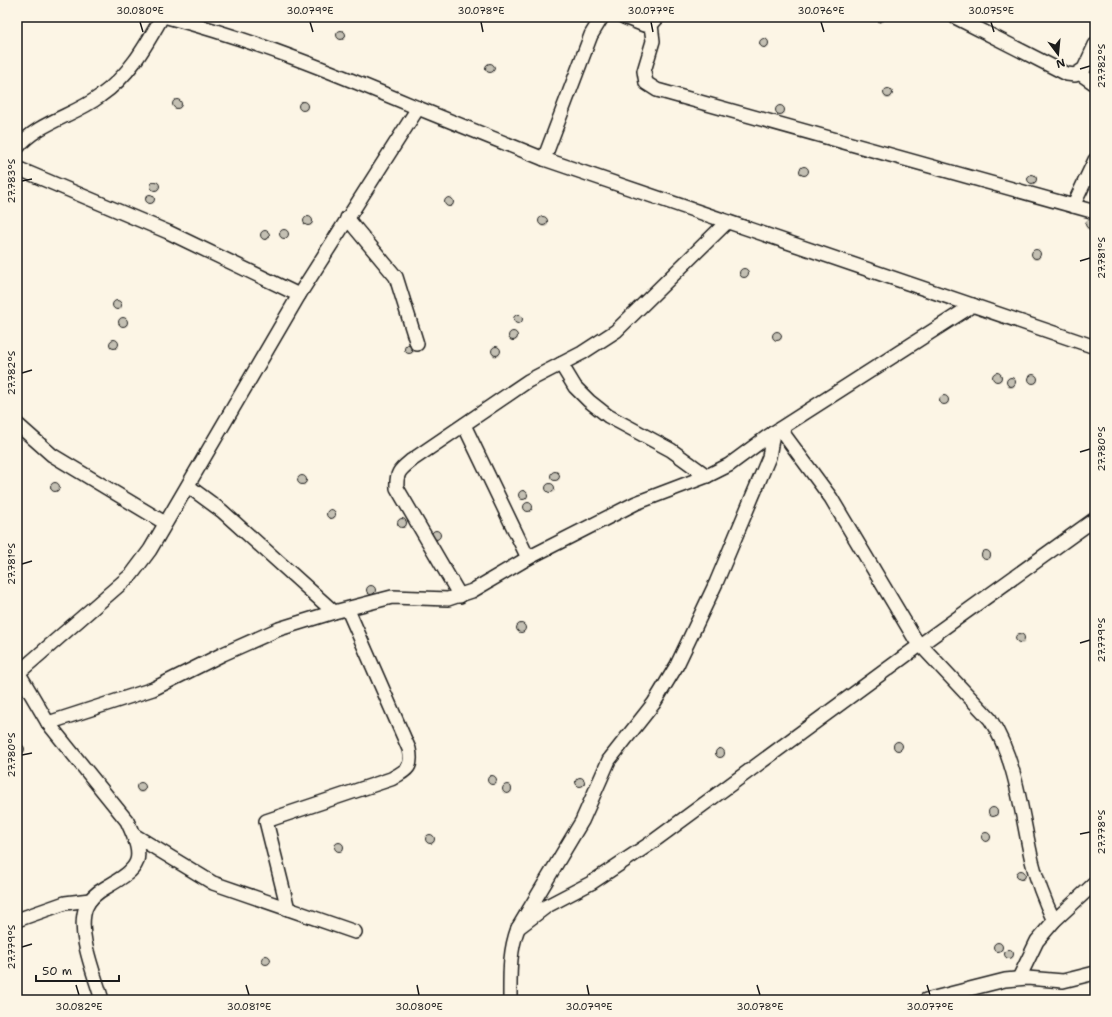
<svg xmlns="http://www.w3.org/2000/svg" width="1112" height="1017" font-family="'Shantell Sans',sans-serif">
  <rect width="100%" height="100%" fill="#fcf5e5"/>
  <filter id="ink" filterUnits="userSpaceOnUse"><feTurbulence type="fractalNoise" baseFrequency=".025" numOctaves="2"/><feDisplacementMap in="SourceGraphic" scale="8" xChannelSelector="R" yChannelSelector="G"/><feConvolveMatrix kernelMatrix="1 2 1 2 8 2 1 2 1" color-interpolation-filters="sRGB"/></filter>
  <g filter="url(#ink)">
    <g fill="#0003">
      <path d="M330,17h7v2l-2,2 -4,-1z"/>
      <path d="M876,17h8v5l-5,1z"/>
      <circle cx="342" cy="36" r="4"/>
      <circle cx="765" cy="44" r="4"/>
      <circle cx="490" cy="69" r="4"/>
      <circle cx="888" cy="95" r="4"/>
      <circle cx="177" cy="105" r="4"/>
      <circle cx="304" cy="107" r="4"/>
      <circle cx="781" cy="111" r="4"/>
      <circle cx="804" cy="172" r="4"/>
      <circle cx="1033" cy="180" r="4"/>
      <circle cx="155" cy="187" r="4"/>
      <circle cx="151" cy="200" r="4"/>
      <circle cx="450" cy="203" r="4"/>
      <circle cx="309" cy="222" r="4"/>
      <circle cx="544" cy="223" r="4"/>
      <circle cx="1090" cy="226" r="4"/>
      <circle cx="284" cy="235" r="4"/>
      <circle cx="266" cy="236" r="4"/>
      <circle cx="1036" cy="256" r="4"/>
      <path d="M17,255l5,6 -4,4 -1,-1z"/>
      <circle cx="744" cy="274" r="4"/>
      <circle cx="118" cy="306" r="4"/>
      <circle cx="518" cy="320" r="4"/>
      <circle cx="124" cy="323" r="4"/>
      <circle cx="778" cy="337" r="4"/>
      <circle cx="514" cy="337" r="4"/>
      <circle cx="114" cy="345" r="4"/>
      <circle cx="410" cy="350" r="4"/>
      <circle cx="496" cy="353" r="4"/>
      <circle cx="998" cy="378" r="4"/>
      <circle cx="1034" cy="380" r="4"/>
      <circle cx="1011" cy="384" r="4"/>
      <circle cx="945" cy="401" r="4"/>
      <circle cx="556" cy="477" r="4"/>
      <path d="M302,476l3,2 2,4 -3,4 -5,-5z"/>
      <circle cx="55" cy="488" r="4"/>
      <circle cx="551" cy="489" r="4"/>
      <circle cx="523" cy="496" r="4"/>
      <circle cx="528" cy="508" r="4"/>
      <circle cx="332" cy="515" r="4"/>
      <circle cx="403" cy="524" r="4"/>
      <path d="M434,532h3l3,4 -3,5 -3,-1 -2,-4z"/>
      <circle cx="987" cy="556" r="4"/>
      <path d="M371,587l5,5 -3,4 -5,-5z"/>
      <circle cx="521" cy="629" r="4"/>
      <circle cx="1021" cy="640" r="4"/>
      <circle cx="898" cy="747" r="4"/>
      <circle cx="21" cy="750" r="4"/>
      <circle cx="721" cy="754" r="4"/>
      <circle cx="493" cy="781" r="4"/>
      <circle cx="581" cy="783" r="4"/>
      <circle cx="141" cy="789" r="4"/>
      <circle cx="508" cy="790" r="4"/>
      <circle cx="994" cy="813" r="4"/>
      <circle cx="987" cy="838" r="4"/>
      <circle cx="431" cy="840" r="4"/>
      <circle cx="340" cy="848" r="4"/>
      <circle cx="1022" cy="876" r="4"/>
      <circle cx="999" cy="948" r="4"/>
      <circle cx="1010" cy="955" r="4"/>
      <circle cx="266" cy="961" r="4"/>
    </g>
    <g fill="#c4c0b3" stroke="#1c1c1c">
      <path d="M875,17h9l-2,4 -3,1z"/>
      <circle cx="341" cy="35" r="4.5"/>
      <circle cx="764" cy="43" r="4.5"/>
      <circle cx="490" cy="68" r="4.5"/>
      <circle cx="888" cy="93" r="4.5"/>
      <circle cx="177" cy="104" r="4.5"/>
      <circle cx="303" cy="106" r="4.5"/>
      <circle cx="780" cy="110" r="4.5"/>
      <circle cx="804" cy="171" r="4.5"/>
      <circle cx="1032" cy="179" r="4.5"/>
      <circle cx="155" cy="186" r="4.5"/>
      <circle cx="150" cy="199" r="4.5"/>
      <circle cx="449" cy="202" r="4.5"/>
      <circle cx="308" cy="221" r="4.5"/>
      <circle cx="543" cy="221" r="4.5"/>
      <circle cx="1090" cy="224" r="4.5"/>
      <circle cx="284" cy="234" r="4.5"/>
      <circle cx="265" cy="235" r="4.5"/>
      <circle cx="1036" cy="254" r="4.5"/>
      <path d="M17,254l4,5 -4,4z"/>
      <circle cx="744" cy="273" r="4.5"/>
      <circle cx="117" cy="305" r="4.5"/>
      <circle cx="518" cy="319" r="4.5"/>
      <circle cx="123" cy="322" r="4.5"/>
      <circle cx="777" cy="336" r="4.5"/>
      <circle cx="513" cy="336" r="4.5"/>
      <circle cx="114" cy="344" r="4.5"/>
      <circle cx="409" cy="349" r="4.5"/>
      <circle cx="496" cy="351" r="4.5"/>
      <circle cx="997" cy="377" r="4.5"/>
      <circle cx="1033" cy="379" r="4.5"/>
      <circle cx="1011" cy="382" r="4.5"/>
      <circle cx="944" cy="400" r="4.5"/>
      <circle cx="555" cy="476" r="4.5"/>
      <circle cx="302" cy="480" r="4.5"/>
      <circle cx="55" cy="487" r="4.5"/>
      <circle cx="550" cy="488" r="4.5"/>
      <circle cx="523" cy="495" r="4.5"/>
      <circle cx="528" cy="507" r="4.5"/>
      <circle cx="331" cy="514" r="4.5"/>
      <circle cx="402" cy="523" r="4.5"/>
      <circle cx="436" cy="535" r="4.5"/>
      <circle cx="986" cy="555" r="4.5"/>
      <circle cx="371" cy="590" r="4.5"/>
      <circle cx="521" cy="628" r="4.5"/>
      <circle cx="1020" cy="638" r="4.5"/>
      <circle cx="898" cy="746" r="4.5"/>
      <circle cx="20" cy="749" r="4.5"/>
      <circle cx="720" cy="753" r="4.5"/>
      <circle cx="492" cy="780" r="4.5"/>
      <circle cx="580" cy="782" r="4.5"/>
      <circle cx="141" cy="787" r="4.5"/>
      <circle cx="507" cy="789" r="4.5"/>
      <circle cx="993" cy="812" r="4.5"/>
      <circle cx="986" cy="837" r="4.5"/>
      <circle cx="430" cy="839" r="4.5"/>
      <circle cx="339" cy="847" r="4.5"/>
      <circle cx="1021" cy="875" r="4.5"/>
      <circle cx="998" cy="947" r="4.5"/>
      <circle cx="1009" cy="954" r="4.5"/>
      <circle cx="266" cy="960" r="4.5"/>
    </g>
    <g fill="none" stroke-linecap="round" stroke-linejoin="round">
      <defs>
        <g id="minor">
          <path d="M167,17c88,23 168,56 251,91"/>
          <path d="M624,17l20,8h7l7,-8"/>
          <path d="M955,17l112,57 8,1 9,-6 11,-24"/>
          <path d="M651,25l2,16 -9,30 2,12 11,7 438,122"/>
          <path d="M1079,73l16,11"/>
          <path d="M17,148c21,-26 57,-32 83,-52 29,-20 45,-49 62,-79"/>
          <path d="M544,159l47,-124 11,-18"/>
          <path d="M17,168l151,64 131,63"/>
          <path d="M1073,206l22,-46"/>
          <path d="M347,218l49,59 21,67"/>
          <path d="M561,364l14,23 14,14 19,15 63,34 36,26"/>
          <path d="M17,424l35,31 113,68"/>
          <path d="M464,425l64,133"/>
          <path d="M780,429l51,69 84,141 75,80c27,42 31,94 42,142 5,21 13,41 22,60"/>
          <path d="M188,486l34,25 112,101"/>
          <path d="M460,596l-63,-108c-1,-16 3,-18 15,-28l116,-79 54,-28 34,-22 111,-109"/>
          <path d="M17,670l31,53 79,98c19,40 14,46 -22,67 -9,5 -15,10 -19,19 -10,25 9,68 16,93"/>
          <path d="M17,674l115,-100 18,-24 149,-255 119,-187 126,51 551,188"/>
          <path d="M48,723l105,-34 70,-35 56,-25 55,-17 58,-15 56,2 24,-8 56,-33 108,-55 71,-27 22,-11 38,-28 206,-132"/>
          <path d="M134,835l79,48 142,49"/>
          <path d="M288,909l-22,-88 125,-42c16,-9 22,-11 18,-30l-61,-139"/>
          <path d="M17,920l48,-17 25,-3"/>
          <path d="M518,928l29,-22 44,-23 60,-40 269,-198 175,-126"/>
          <path d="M1019,978l18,-37 17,-20 41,-38"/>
          <path d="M510,1000c0,-26 -1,-48 8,-72l64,-107 27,-61 45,-57 23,-38 39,-82 53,-126 4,-24"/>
          <path d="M926,1000l79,-20 22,-2 36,3 32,-8"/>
        </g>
      </defs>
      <use href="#minor" stroke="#1c1c1c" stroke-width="16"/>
      <use href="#minor" stroke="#fcf5e5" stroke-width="13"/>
    </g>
  </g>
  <path fill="none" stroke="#1c1c1c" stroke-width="1.5" d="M140,22l3,10M310,22l3,10M481,22l2,10M651,22l2,10M821,22l3,10M991,22l3,10M1080,69l10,-3M22,181l10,-2M1080,261l10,-3M22,373l10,-3M1080,452l10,-3M22,564l10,-3M1080,643l10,-3M22,755l10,-2M1080,834l10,-2M22,947l10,-3M76,985l3,10M246,985l3,10M417,985l2,10M587,985l2,10M757,985l3,10M927,985l3,10"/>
  <rect width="1112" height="1017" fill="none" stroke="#fcf5e5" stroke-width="44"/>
  <g transform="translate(1058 54) rotate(164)" stroke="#fcf5e5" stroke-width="3" paint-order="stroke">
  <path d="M0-3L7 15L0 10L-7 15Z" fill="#1c1c1c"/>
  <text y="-6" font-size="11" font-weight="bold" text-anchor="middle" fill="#1c1c1c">N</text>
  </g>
  <path d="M36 975v6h83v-6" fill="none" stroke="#1c1c1c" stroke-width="2"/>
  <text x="42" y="975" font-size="12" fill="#1c1c1c" stroke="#fcf5e5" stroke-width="3" paint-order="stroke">50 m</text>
  <rect x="22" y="22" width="1068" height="973" fill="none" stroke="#1c1c1c" stroke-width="1.5"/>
  <g font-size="10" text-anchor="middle" fill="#1c1c1c">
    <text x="140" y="14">30.080°E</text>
    <text x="310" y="14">30.079°E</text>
    <text x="481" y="14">30.078°E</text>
    <text x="651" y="14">30.077°E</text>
    <text x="821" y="14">30.076°E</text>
    <text x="991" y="14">30.075°E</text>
    <text transform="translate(1101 66) rotate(-90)" y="4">27.782°S</text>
    <text transform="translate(11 181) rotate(-90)" y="4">27.783°S</text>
    <text transform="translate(1101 258) rotate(-90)" y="4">27.781°S</text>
    <text transform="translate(11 373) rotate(-90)" y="4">27.782°S</text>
    <text transform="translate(1101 449) rotate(-90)" y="4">27.780°S</text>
    <text transform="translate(11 564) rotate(-90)" y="4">27.781°S</text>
    <text transform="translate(1101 640) rotate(-90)" y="4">27.779°S</text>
    <text transform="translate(11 755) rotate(-90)" y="4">27.780°S</text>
    <text transform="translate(1101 832) rotate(-90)" y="4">27.778°S</text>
    <text transform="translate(11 947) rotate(-90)" y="4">27.779°S</text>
    <text x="79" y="1010">30.082°E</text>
    <text x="249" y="1010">30.081°E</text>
    <text x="419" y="1010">30.080°E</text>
    <text x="589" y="1010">30.079°E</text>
    <text x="760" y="1010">30.078°E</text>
    <text x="930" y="1010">30.077°E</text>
  </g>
</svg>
